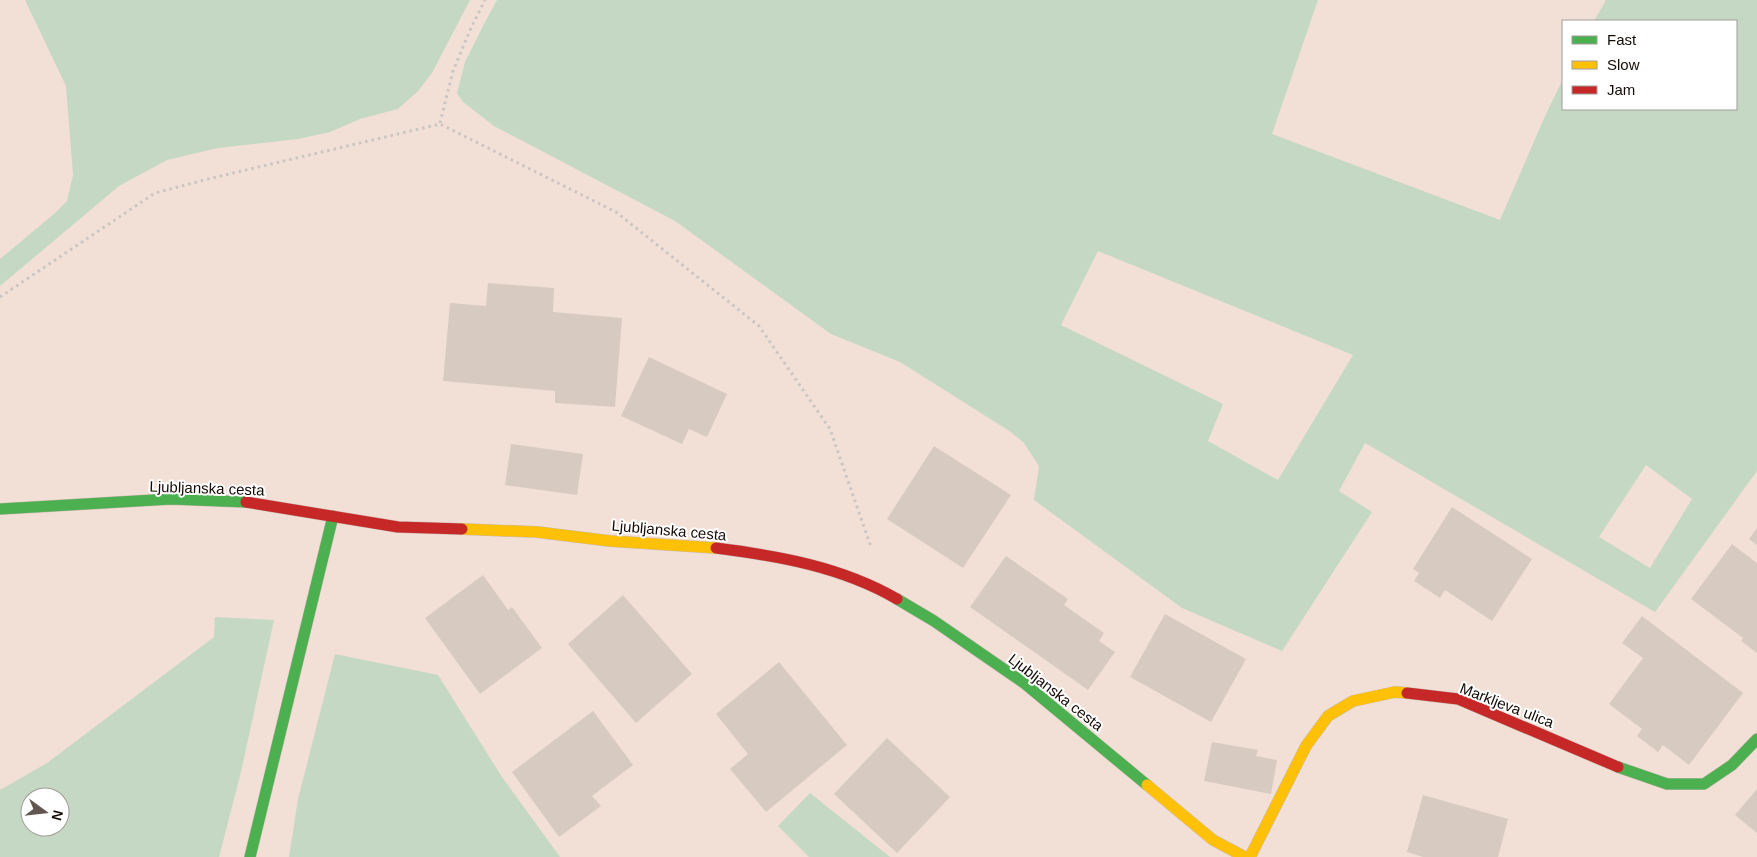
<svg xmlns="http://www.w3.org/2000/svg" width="1757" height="857" font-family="Helvetica,sans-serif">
  <rect width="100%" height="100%" fill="#f2e0d6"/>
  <g fill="#c4d8c3" fill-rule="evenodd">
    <path d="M25,0h445l-38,73 -14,18 -20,18 -38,10 -30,13 -32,7 -80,9 -51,12 -48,26 -119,100v-27l54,-45 13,-13 6,-26 -7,-89z"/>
    <path d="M497,0h821l-46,134 228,86 45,-104 18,-37v30h173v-88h-142l12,-21h151v471l-102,141 -290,-169 -26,48 33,21 -90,139 -100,-43 -148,-108 5,-34 -15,-23 -13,-11 -111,-70 -69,-28 -156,-113 -181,-95 -31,-24 -6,-9 8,-31 19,-38zM1098,251l255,104 -75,125 -70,-39 15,-37 -162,-79zM1646,465l46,34 -42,69 -51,-31z"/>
    <path d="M215,617l59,3 -33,152 -22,85h-219v-67l47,-27 167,-126zM30,797h30v30h-30z"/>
    <path d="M335,654l103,21 64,102 58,80h-271l9,-58z"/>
    <path d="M810,793l80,64h-81l-31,-31z"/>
  </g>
  <g fill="#d7cbc1">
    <path d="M488,283l66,5 -1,24 69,6 -7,89 -60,-4v-12l-112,-10 7,-78 36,3z"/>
    <path d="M649,357l78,37 -20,43 -18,-8 -7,15 -61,-28z"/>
    <path d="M511,444l72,10 -6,41 -72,-10z"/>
    <path d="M934,446l77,49 -48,73 -76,-49z"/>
    <path d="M1452,507l80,52 -40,62 -47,-31 -5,8 -26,-17 5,-8 -6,-4z"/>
    <path d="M1757,528v17l-8,-6z"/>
    <path d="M1732,544l25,19v90l-16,-12 2,-3 -52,-39z"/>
    <path d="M1006,556l62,43 -4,6 40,28 -5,8 16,11 -27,38 -118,-83z"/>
    <path d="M483,575l25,35 4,-3 30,41 -62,46 -55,-76z"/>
    <path d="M623,595l69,79 -56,49 -68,-79z"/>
    <path d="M1165,614l81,45 -35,63 -81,-45z"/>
    <path d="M1642,616l101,77 -54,72 -26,-20 -5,7 -21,-16 5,-7 -33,-25 34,-46 -21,-15z"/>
    <path d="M779,662l68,83 -81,67 -36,-43 18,-15 -32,-40z"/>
    <path d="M593,711l40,54 -41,31 9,10 -42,31 -47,-65z"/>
    <path d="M887,738l63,59 -53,56 -63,-59z"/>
    <path d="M1212,742l46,8 -2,6 21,4 -6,34 -67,-13z"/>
    <path d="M1757,789v44l-22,-18z"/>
    <path d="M1423,795l85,24 -10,38h-75l-16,-5z"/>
  </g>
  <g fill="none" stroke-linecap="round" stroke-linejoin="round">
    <defs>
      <g id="fast">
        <path d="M0,509l171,-10 75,3"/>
        <path d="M897,599l37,22 90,62 123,102"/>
        <path d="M1618,767l49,17h37l28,-19 25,-26"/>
        <path d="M250,857l83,-341"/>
      </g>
      <g id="slow">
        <path d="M462,529l75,3 73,9 106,7"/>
        <path d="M1147,785l66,55 32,17"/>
        <path d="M1250,857l56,-111 22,-30 25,-15 42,-9 12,1"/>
      </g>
      <g id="jam">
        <path d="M246,502l152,25 64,2"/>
        <path d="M716,548c63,8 126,19 181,51"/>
        <path d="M1407,693l51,6 160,68"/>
      </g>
    </defs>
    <use href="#fast" stroke="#c7b9b1" stroke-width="12"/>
    <use href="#slow" stroke="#c7b9b1" stroke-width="12"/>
    <use href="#jam" stroke="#c7b9b1" stroke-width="12"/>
    <g stroke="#cac5c2" stroke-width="3" stroke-dasharray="2.5 4" stroke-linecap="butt">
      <path d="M440,123l13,-52 18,-43 14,-28"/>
      <path d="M0,297l155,-104 57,-15 228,-54 176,88 143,114 71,103 41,118"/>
    </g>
    <use href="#fast" stroke="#4caf50" stroke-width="11"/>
    <use href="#slow" stroke="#ffc107" stroke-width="11"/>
    <use href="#jam" stroke="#c62828" stroke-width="11"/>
  </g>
  <g text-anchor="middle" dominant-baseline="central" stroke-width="4" stroke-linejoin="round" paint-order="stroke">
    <g font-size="15" fill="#150b06" stroke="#fff">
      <text transform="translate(207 488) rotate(2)">Ljubljanska cesta</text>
      <text transform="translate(669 530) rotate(5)">Ljubljanska cesta</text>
      <text transform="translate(1056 692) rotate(38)">Ljubljanska cesta</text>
      <text transform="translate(1507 705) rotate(21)">Markljeva ulica</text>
    </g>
  </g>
  <rect x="1562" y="20" width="175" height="90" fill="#ffffff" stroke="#a19d9b"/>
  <rect x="1572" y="36" width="25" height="8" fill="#4caf50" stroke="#a19d9b"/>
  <text x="1607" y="45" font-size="15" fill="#150b06">Fast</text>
  <rect x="1572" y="61" width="25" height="8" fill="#ffc107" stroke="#a19d9b"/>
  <text x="1607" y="70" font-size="15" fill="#150b06">Slow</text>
  <rect x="1572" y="86" width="25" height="8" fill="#c62828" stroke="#a19d9b"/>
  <text x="1607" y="95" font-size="15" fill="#150b06">Jam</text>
  <g transform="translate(45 812) rotate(105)"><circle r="24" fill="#ffffff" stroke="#a19d9b"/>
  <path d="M0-4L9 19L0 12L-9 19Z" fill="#62564f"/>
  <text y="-8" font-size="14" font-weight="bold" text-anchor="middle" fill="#150b06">N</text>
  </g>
</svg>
